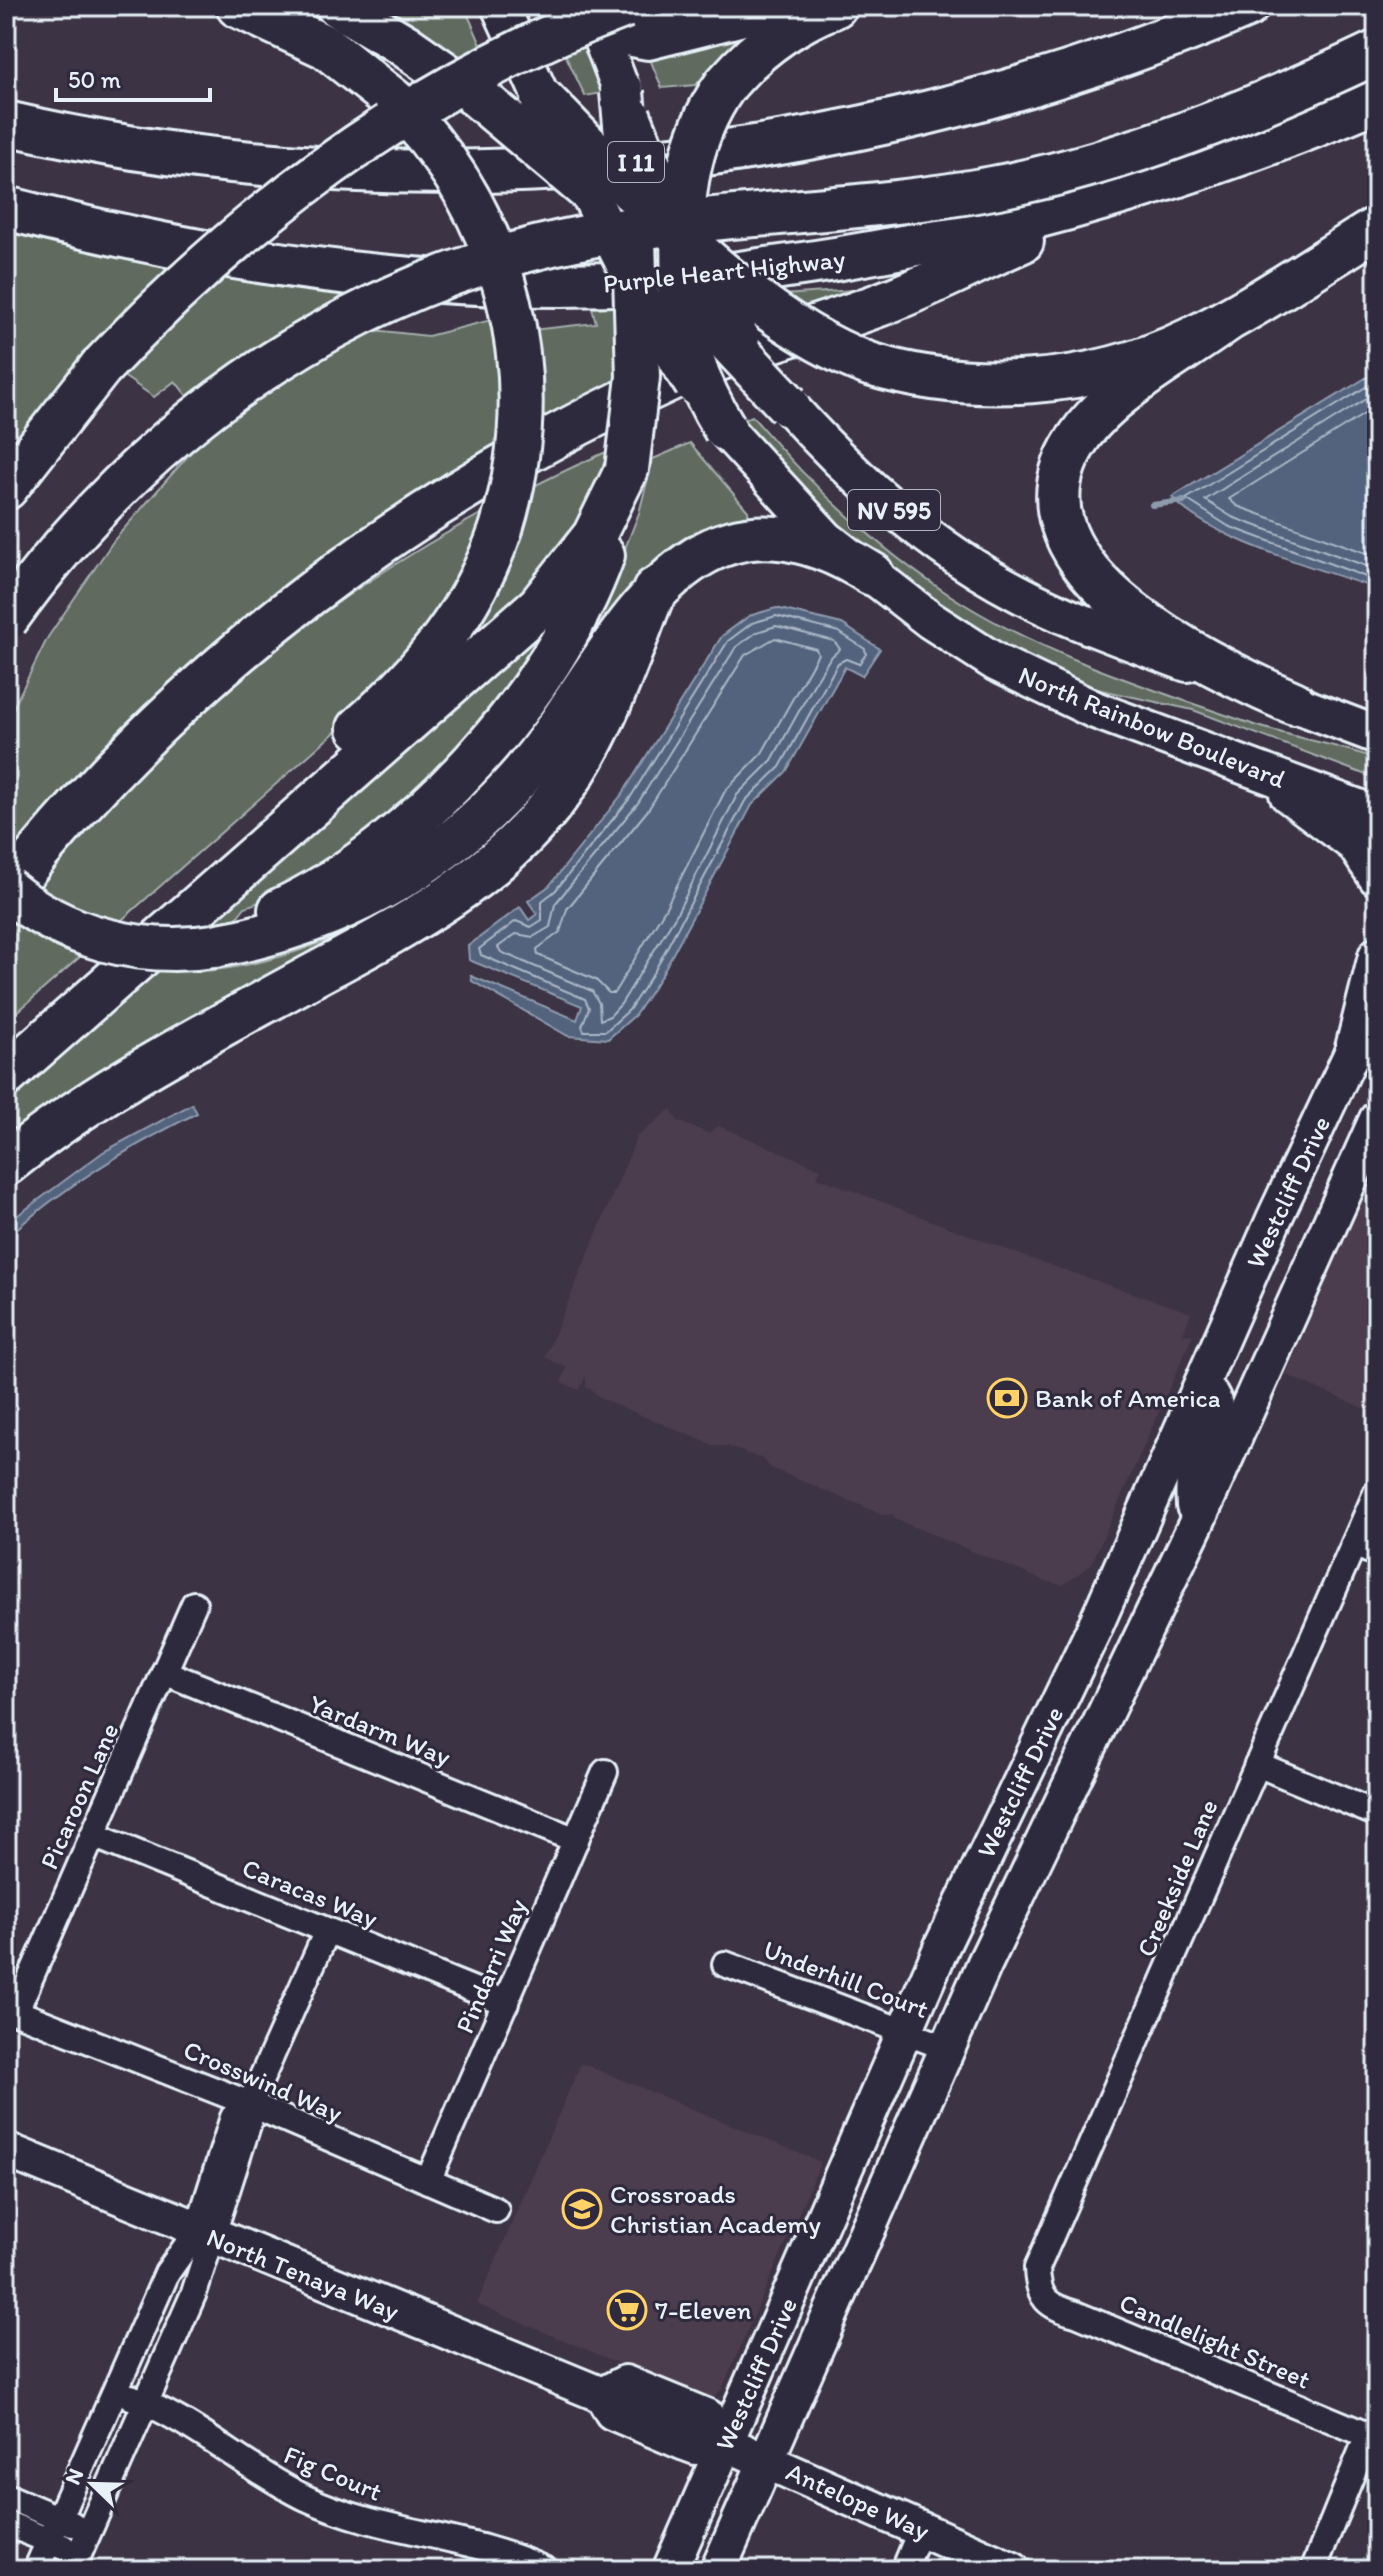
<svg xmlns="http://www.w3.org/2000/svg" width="1383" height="2576" font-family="Itim,sans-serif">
  <rect width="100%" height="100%" fill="#3c3345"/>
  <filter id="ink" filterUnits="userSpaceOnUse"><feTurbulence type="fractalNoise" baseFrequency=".0125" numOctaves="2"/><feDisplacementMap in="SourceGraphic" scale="16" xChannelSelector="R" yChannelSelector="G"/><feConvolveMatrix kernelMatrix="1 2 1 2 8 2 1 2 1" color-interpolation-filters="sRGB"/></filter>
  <g filter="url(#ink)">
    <g fill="#4c3e4e">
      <path d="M671,1109l7,12 30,12 11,-7 102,43 -4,8 212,81 162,55 -8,21 10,1 -102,230 -28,20 -21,-5 -147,-61 -2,-5 -9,1 -113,-47 -8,-9 -37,-13h-11l-115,-48 -10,-10 -4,1v-13l-7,14 -18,-8 6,-14 -22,-11 92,-220z"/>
      <path d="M1377,1164v250l-91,-39z"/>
      <path d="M581,2063l240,99 -99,227 -9,8h-13l-223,-93z"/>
    </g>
    <g fill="#606b5f" stroke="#a4aeac" stroke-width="2">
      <path d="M378,6h86l18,41 -21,10z"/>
      <path d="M542,6h32l29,87 -18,3z"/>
      <path d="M751,31l-35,44 -8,-5 -12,15 -34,3 -13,-31z"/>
      <path d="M6,232l163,36 248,34 -53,27 64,7 75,-19 29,13 64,-7 -4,-15 277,-19 -297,116 -566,460v-139l9,-22 33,-67 66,-97 94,-107 1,-9 -34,-43 -21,16 -35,-24 -113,143z"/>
      <path d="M752,416c61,72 127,135 207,185 86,54 189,87 284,120 44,16 90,22 134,38v20l-184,-69 -124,-27 -80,-41 -140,-102 -112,-117z"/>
      <path d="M690,443l58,68 2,15 -309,302 -41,22 222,-294 17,-43 14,-54z"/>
      <path d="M615,448l-40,97 -143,140 -65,19 -361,318v-97c39,-46 77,-94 118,-138 135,-146 310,-260 491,-339z"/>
      <path d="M558,610l-23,52 -124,143 -128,89 -38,13 -51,65c135,-9 253,-88 344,-182l-73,84 -459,274v-47l71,-70z"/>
    </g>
    <g fill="#53637d" stroke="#8f9cae" stroke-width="2">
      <path d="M1377,371v218c-55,-20 -168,-49 -205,-92z"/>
      <path d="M776,608l66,16 38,25 -18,27 -17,-9 -59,105 -34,33 -90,169 -27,41 -27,24 -40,-3 -96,-55 -1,-5 106,44 5,-14 -113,-46 -1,-14 52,-39 9,13 8,-6 -9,-13 21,-15 74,-93 99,-157 27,-20z"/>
      <path d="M192,1104l5,9c-69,35 -133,73 -191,125v-14l97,-72z"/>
    </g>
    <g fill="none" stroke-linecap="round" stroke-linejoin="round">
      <g stroke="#acb8c7" stroke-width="2">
        <path d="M1377,380l-191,119 42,27 149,55"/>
        <path d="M1377,392l-172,108 27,17 145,53"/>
        <path d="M1377,406l-148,93 8,7 140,51"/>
        <path d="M776,616l63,16 26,17 1,5 -7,10 -13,-5 -8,4 -58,104 -35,34 -90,169 -26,40 -23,21h-22l-2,-5 7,-18 -4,-9 -104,-44 -2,-6 37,-28 15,6 11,-7v-19l13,-10 75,-93 98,-157 24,-18z"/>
        <path d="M776,626l58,15 6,8 -10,9 -16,26 -42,76 -35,35 -61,120 -55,89 -11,12 -10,4 -1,-17 -7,-12 -91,-39 -3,-5 18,-13 17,3 17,-10 5,-23 83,-101 98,-156 21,-15z"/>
        <path d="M775,638l41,11 2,5 -56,99 -37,38 -60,118 -51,84h-5l-13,-13 -58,-25 -1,-6 23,-17 7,-23 81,-99 97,-155z"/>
      </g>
      <path stroke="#8f9cae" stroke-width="6" d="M1152,505l32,-4"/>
      <defs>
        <g id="street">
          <path d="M1377,1491l-340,777c1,31 10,38 39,46l301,125"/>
          <path d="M1354,1544l23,10"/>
          <path d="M164,1672l412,168"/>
          <path d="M1257,1764l120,50"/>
          <path d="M93,1835l413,168"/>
          <path d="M725,1964l222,84"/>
          <path d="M6,2008l244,96 246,106"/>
          <path d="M16,2011l178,-407"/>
          <path d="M428,2181l177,-409"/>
          <path d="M131,2397c61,22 115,72 175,101 77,36 164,36 240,72"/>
          <path d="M6,2496l66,28"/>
          <path d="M6,2523l57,24"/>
          <path d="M36,2570l131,-297 30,-42 36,-114 17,-13"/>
          <path d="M72,2570l122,-277 55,-171 1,-18 77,-173"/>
          <path d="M904,2570l17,-41"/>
          <path d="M1313,2570l55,-135"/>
        </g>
        <g id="secondary">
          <path d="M1194,1506c-1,-13 -1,-26 2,-38 7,-28 36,-59 6,-82"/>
          <path d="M6,2150l596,245 10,17 73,31 11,4 29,-4 288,127"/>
          <path d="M602,2395l23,-12 83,34 17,26"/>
          <path d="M670,2570l272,-624 152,-317 180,-410 90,-192"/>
          <path d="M718,2570l266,-605 211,-439 182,-407"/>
        </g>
        <g id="primary">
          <path d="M500,6l42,93"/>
          <path d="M589,6l33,86"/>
          <path d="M788,405c66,74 141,142 230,188 54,29 112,48 169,70"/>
          <path d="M725,429l101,110 104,81 67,43 98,47 282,105"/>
          <path d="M1269,694l108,41"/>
          <path d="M1288,794l67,50 22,33"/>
          <path d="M1353,1052l24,-96"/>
        </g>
        <g id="highway">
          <path d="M238,6l88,41 71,56"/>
          <path d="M338,6l66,39 73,51"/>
          <path d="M593,13l29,20 26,5 103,-26 45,-6"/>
          <path d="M726,84c29,-34 67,-62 109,-78"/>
          <path d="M6,123c410,95 855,48 1241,-117"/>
          <path d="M6,208c213,56 436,87 656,74 38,-2 75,-9 112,-14 209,-28 410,-85 603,-168"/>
          <path d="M1226,321c-45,33 -112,68 -144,112 -96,128 124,232 212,270"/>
          <path d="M869,364c103,31 223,23 320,-24 66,-32 126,-74 188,-112"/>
          <path d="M6,488l95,-121"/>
          <path d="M359,728c64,-56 114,-118 142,-199"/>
          <path d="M6,893c175,-224 409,-398 667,-515 66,-30 135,-47 203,-72 50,-18 98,-44 146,-65"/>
          <path d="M280,910c135,-63 273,-215 323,-355"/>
          <path d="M214,946c102,-17 199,-63 274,-136 26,-25 50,-53 70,-83 81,-119 149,-257 314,-153"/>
          <path d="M6,1075l533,-469 55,-70 33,-67"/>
          <path d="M6,1164c93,-76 199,-129 304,-187 89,-48 181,-94 244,-176 48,-62 72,-139 101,-212"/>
        </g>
      </defs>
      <use href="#street" stroke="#e8f1f8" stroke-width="30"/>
      <use href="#secondary" stroke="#e8f1f8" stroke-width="40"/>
      <use href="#primary" stroke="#e8f1f8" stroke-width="42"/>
      <use href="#highway" stroke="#e8f1f8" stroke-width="48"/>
      <use href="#street" stroke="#2f2a3d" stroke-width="24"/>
      <use href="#secondary" stroke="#2f2a3d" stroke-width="34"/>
      <use href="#primary" stroke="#2f2a3d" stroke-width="36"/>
      <use href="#highway" stroke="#2f2a3d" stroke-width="42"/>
      <defs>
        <g id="primary-bridge">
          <path d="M632,115l49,121 60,102"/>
          <path d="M574,163l79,158 40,64"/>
        </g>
        <g id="highway-bridge">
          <path d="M622,92l9,98"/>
          <path d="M477,96l110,93"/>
          <path d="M542,99c90,91 207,221 327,265"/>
          <path d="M397,103c112,114 151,273 104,426"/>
          <path d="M679,289l109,116"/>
          <path d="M101,367c148,-157 320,-285 524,-361"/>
          <path d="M725,429c-13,-21 -24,-43 -32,-67 -8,-25 -9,-53 -10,-79 -3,-71 0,-139 43,-199"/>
          <path d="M627,469l11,-92 -4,-137"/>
          <path d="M6,620c147,-206 361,-350 613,-389 124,-20 250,-20 374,-43 132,-25 264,-79 384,-136"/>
          <path d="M6,889c57,48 135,68 208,57"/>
        </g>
      </defs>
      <use href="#primary-bridge" stroke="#e8f1f8" stroke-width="42" stroke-linecap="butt"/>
      <use href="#highway-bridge" stroke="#e8f1f8" stroke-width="48" stroke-linecap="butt"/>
      <use href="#primary-bridge" stroke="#2f2a3d" stroke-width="36"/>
      <use href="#highway-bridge" stroke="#2f2a3d" stroke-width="42"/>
    </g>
  </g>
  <defs>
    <symbol id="bank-ring" viewBox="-11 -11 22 22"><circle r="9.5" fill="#2f2a3d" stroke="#ffd166" stroke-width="1.5"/><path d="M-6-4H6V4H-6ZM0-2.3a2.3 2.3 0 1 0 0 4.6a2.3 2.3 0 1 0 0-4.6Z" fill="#ffd166"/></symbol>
    <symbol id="school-ring" viewBox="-11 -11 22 22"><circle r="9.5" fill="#2f2a3d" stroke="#ffd166" stroke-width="1.5"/><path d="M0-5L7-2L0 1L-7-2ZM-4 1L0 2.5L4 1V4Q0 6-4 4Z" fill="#ffd166"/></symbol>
    <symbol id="supermarket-ring" viewBox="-11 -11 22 22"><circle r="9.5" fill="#2f2a3d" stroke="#ffd166" stroke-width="1.5"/><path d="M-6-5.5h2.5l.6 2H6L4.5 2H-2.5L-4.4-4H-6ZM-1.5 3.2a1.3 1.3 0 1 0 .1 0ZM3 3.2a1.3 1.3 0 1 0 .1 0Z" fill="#ffd166"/></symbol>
  </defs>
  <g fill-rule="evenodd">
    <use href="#bank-ring" x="985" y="1376" width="44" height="44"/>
    <use href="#school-ring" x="560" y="2187" width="44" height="44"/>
    <use href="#supermarket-ring" x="605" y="2288" width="44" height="44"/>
  </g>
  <g text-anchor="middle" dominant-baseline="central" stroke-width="6" stroke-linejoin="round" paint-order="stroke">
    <g fill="#2f2a3d" stroke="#b0b5c0" stroke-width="2">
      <rect x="608" y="142" width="56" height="40" rx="6"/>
      <rect x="848" y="490" width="92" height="40" rx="6"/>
    </g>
    <g font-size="24" font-weight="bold" fill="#e8f1f8">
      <text x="636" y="162">I 11</text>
      <text x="894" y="510">NV 595</text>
    </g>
    <g font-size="26" fill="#e8f1f8" stroke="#2f2a3d">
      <text transform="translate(724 271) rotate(-6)">Purple Heart Highway</text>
      <text transform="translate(1152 727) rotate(22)">North Rainbow Boulevard</text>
      <text transform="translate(1288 1192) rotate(-65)">Westcliff Drive</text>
      <text transform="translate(380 1730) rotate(22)">Yardarm Way</text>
      <text transform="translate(1020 1782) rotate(-64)">Westcliff Drive</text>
      <text transform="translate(79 1796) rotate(-66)">Picaroon Lane</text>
      <text transform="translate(1177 1878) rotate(-67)">Creekside Lane</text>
      <text transform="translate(310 1893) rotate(22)">Caracas Way</text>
      <text transform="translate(491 1966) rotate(-67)">Pindarri Way</text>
      <text transform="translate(846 1979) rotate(21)">Underhill Court</text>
      <text transform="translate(263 2081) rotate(23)">Crosswind Way</text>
      <text transform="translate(303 2274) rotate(22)">North Tenaya Way</text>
      <text transform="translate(1215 2341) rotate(23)">Candlelight Street</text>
      <text transform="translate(756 2374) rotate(-66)">Westcliff Drive</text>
      <text transform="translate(333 2473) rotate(23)">Fig Court</text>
      <text transform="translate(858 2501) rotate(24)">Antelope Way</text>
    </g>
    <g font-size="26" fill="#e8f1f8" stroke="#2f2a3d" text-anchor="start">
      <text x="1035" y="1398">Bank of America</text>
      <text x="610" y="2194">Crossroads<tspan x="610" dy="30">Christian Academy</tspan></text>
      <text x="655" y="2310">7-Eleven</text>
    </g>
  </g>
  <rect width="1383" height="2576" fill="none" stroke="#2f2a3d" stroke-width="32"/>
  <rect x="16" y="16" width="1351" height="2544" fill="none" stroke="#e8f1f8" stroke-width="3" filter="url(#ink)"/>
  <g transform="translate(92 2484) rotate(293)" stroke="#2f2a3d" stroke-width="6" paint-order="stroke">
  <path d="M0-6L14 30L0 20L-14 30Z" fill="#e8f1f8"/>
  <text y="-12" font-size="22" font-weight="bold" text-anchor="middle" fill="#e8f1f8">N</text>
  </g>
  <path d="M56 88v12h154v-12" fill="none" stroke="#e8f1f8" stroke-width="4"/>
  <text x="68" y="88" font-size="24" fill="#e8f1f8" stroke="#2f2a3d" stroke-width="6" paint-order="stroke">50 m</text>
</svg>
